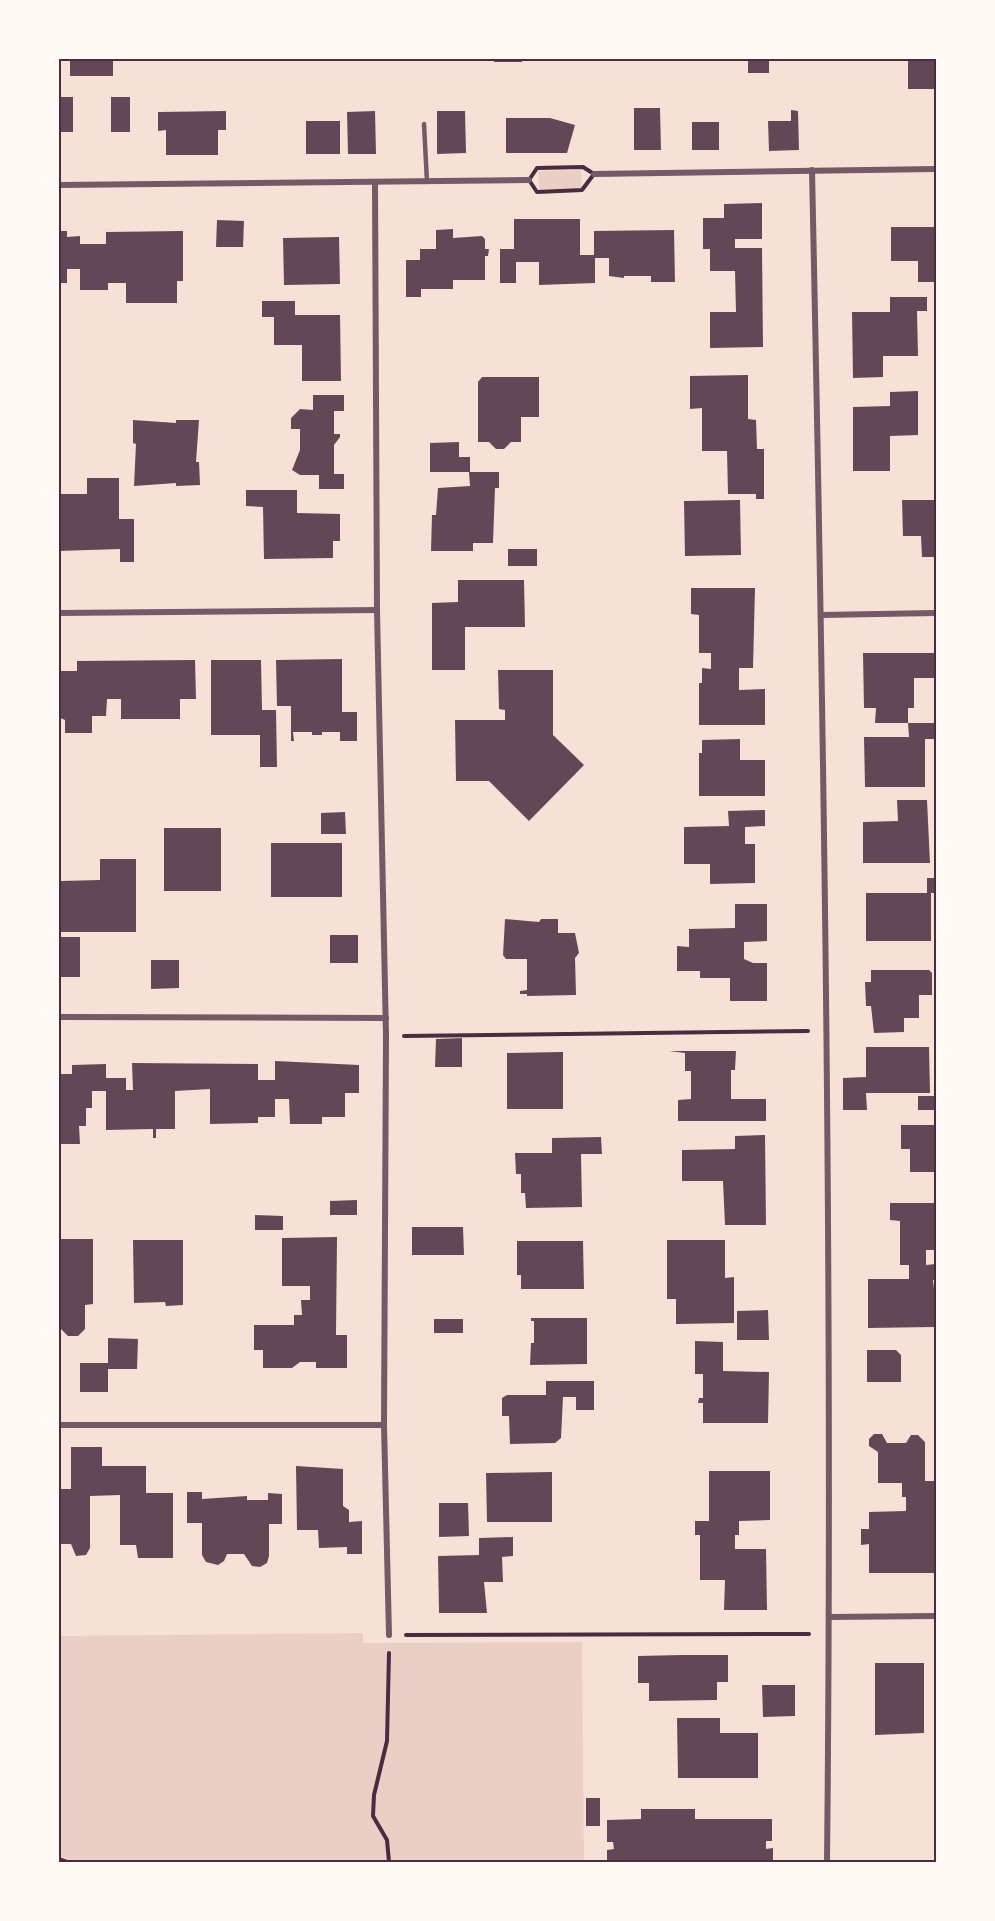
<svg xmlns="http://www.w3.org/2000/svg" width="995" height="1921" font-family="'Fira Sans',sans-serif">
  <rect width="100%" height="100%" fill="#f7e1d7"/>
  <g fill="#ebcfc5">
    <path d="M581,170l1,18 -43,2 -1,-19z"/>
    <path d="M363,1633v10l219,-1 2,220h-525l-1,-226z"/>
  </g>
  <g fill="#644757">
    <rect x="70" y="58" width="43" height="18"/>
    <rect x="494" y="58" width="28" height="4"/>
    <rect x="748" y="58" width="21" height="15"/>
    <rect x="908" y="58" width="28" height="31"/>
    <rect x="58" y="97" width="15" height="35"/>
    <rect x="111" y="97" width="19" height="35"/>
    <path d="M634,108h26l1,42h-27z"/>
    <path d="M791,110l7,1 1,39 -30,1 -1,-30h23z"/>
    <path d="M226,111v19h-8v25h-52v-25l-8,1v-19z"/>
    <path d="M375,111l1,43h-28l-1,-42z"/>
    <path d="M437,111h28l1,42 -29,1z"/>
    <path d="M506,118h44l25,7 -8,28h-61z"/>
    <rect x="306" y="121" width="34" height="33"/>
    <rect x="692" y="122" width="27" height="28"/>
    <path d="M762,203v36h-27v9h27l1,99 -53,1v-36h26l-1,-41h-25v-22h-7v-31h21v-14z"/>
    <path d="M514,219h66v36h14v-24l80,-1 1,52h-24v-6h-27v2l-15,-2v-18h-14v25l-56,2v-23h-23v21h-16v-34h14z"/>
    <path d="M217,220l27,1 -1,26h-27z"/>
    <path d="M891,227h45v55h-18v-21h-27z"/>
    <path d="M453,229v9l29,-2 3,3v10h4l-1,7h-3v24h-32v9h-32v8h-15v-37h14v-11h16v-19z"/>
    <path d="M58,231h9v6l13,-1v8h26v-12l77,-1v50h-6v22h-51v-20h-18v7h-28v-21h-13v14h-9z"/>
    <path d="M339,237l1,47 -56,1 -1,-47z"/>
    <path d="M890,297h37v14h-10l1,45h-35v21l-30,1 -1,-66h38z"/>
    <path d="M262,301h33v14h45l1,66h-39v-36h-28v-28h-12z"/>
    <path d="M748,375v44l8,1 1,29h7v50h-8v-5h-28l-1,-43h-25v-43l-12,1v-33z"/>
    <path d="M482,377h57v40h-18v25h-10l-7,7h-8l-7,-7h-11v-60z"/>
    <path d="M918,391v44l-28,1v35h-37v-64l37,-1v-14z"/>
    <path d="M313,395h31v16h-10v23h6v3l-6,8v29h10v15h-25v-14h-19l-8,-5 8,-20v-21h-9v-11l9,-9 13,1z"/>
    <path d="M133,420l43,3v-3h23l-3,42h3l1,23 -24,1v-3l-42,3 2,-42 -3,-1z"/>
    <path d="M459,442v15h11v15h-40v-29z"/>
    <path d="M469,472h30v16h-4l-2,55h-20v8h-42l1,-36h4l2,-27 32,-2z"/>
    <path d="M87,478h32v41h15v43h-14v-13l-62,2v-57h29z"/>
    <path d="M246,490h51v23l43,1v27h-7v17l-69,1 -1,-52 -17,-1z"/>
    <path d="M740,500l1,55 -56,1 -1,-55z"/>
    <path d="M902,500h34v57h-14l-1,-21h-18z"/>
    <rect x="508" y="549" width="29" height="17"/>
    <path d="M458,580h66l1,47h-60v43h-33v-67l26,-1z"/>
    <path d="M691,588h64l-2,80h-14v22l26,-1v36h-66v-42h3v-15l9,1v-16h-12v-38l-8,-1z"/>
    <path d="M863,653h73v25h-22v30h-6v15h-33l1,-15h-12z"/>
    <path d="M342,659v53h15v29h-17v-9h-18v3h-10v-3h-19l1,9h-3v-35h-14l-1,-46z"/>
    <path d="M195,660l1,39h-16v20h-59v-20h-14l-1,17h-14v17h-27v-13l-7,-3v-46h19v-10z"/>
    <path d="M211,660h50l1,50h14l1,57h-17v-32h-49z"/>
    <path d="M498,670h55v65l31,30 -55,56 -40,-40h-33l-1,-61h50v-10l-6,-1z"/>
    <path d="M908,723h28v16h-11v48h-60l-1,-50h45z"/>
    <path d="M740,739v21h25v36h-66v-43h3v-13z"/>
    <path d="M897,800h30l3,63h-67v-41l35,-1z"/>
    <path d="M765,810v16l-20,1v17h10v39l-45,1v-20h-26v-37l45,-1 -1,-15z"/>
    <path d="M345,812l1,22h-25v-21z"/>
    <rect x="164" y="828" width="57" height="63"/>
    <rect x="271" y="843" width="71" height="54"/>
    <path d="M100,859h36v73h-75v-51l39,-1z"/>
    <path d="M927,878h9v15h-5v48h-65v-48h61z"/>
    <path d="M735,904h32v37l-23,1v17l9,4h14v38h-37v-23h-30v-7h-23v-25l12,1v-18l46,-1z"/>
    <path d="M505,919l34,3 2,-3h17v14h17l4,20 -4,5 1,37 -49,1v-2h-7v-3l7,-1v-31h-21l-3,-4z"/>
    <rect x="330" y="935" width="28" height="28"/>
    <rect x="58" y="937" width="22" height="40"/>
    <path d="M151,960h28v28l-28,1z"/>
    <path d="M871,970h58l3,3v22h-13v23h-15v14l-30,1 -3,-27h-5l-1,-24h6z"/>
    <path d="M462,1038v29h-27l1,-28z"/>
    <path d="M866,1047h63l1,46h-64l1,17h-24v-32l23,-1z"/>
    <path d="M669,1051h67l-1,19h-4v29h35v22h-88v-21l13,-1v-28h-6v-18z"/>
    <path d="M563,1052v57h-56v-56z"/>
    <path d="M275,1061l84,4v28h-14v24h-23v7h-32l-1,-25h-14v18h-17v6l-48,1v-35l-35,2v38h-19v9h-3v-9l-47,1v-39h-14v17h-6v18h-7l1,18h-22v-70h14v-9l34,-1v14h20v12h7l-1,-27 126,1v16h17z"/>
    <rect x="918" y="1096" width="18" height="14"/>
    <path d="M901,1125h35v47h-26v-23h-9z"/>
    <path d="M765,1135l1,90h-41l-2,-44h-41v-31l53,-1v-13z"/>
    <path d="M601,1137l1,17h-21l1,53 -56,1 -1,-15h-4v-19h-5l-1,-21h37v-15z"/>
    <path d="M357,1200v15h-27v-14z"/>
    <path d="M890,1203h46v47h-10v15l10,-1v16h-3l3,26h-2v21l-66,1v-49h41v-14h-9v-44l-10,-1z"/>
    <path d="M255,1215l28,1v14h-28z"/>
    <path d="M412,1227h51l1,28h-52z"/>
    <path d="M337,1237l-1,98h11v33h-31v-6h-16l-8,6h-29v-18h-9v-25h40v-10h8l-1,-15h9v-14h-28v-48z"/>
    <path d="M58,1239h35v65l-8,1v24l-7,7h-10l-7,-7z"/>
    <path d="M133,1240h50v65l-17,1 -1,-4 -31,1z"/>
    <path d="M667,1240h58v38l9,-1v46l-58,1v-25h-9z"/>
    <path d="M517,1241h66l1,48h-63v-14h-4z"/>
    <path d="M768,1310l1,30h-32v-29z"/>
    <path d="M531,1318h56v46l-57,1 1,-22h3v-22h-3z"/>
    <rect x="434" y="1319" width="29" height="14"/>
    <path d="M108,1338l30,1 -1,30h-29v23h-28v-29h28z"/>
    <path d="M695,1341l28,1v29l46,1 -1,51h-65v-20h-5l1,-5h4v-24h-8z"/>
    <path d="M867,1350h29l5,5v27h-34z"/>
    <path d="M546,1381h48v29h-18v-13h-13l-2,41 -6,5 -45,1 -1,-28h-7v-18l5,-3h39z"/>
    <path d="M874,1434h8l5,9h19l5,-8h7l7,7v39h11v92h-67v-29l-8,1v-16h8v-17l37,-1v-14h-4v-14h-24v-31l-9,-6v-7z"/>
    <path d="M71,1447h31v19h44v27h27v65h-35l-2,-13h-16v-50l-30,1v52l-4,7 -10,1 -5,-12h-13v-55h13z"/>
    <path d="M296,1466l47,3v37l6,4v12l13,-1v33h-15v-7l-28,1 -1,-18h-21z"/>
    <path d="M709,1471h61v49l-31,1v14h-4v14h31l1,61h-43l1,-30h-25v-45h-5v-14h14z"/>
    <path d="M552,1472v50h-65l-1,-49z"/>
    <path d="M187,1492h15v7l45,-3v4h21v-7l14,1v30h-13v32l-2,7 -7,4 -8,-1 -8,-12h-17l-3,7 -6,4 -12,-3 -4,-7v-32h-15z"/>
    <path d="M439,1503h29l1,33 -30,1z"/>
    <path d="M513,1537v19l-11,1 1,25h-19l3,31h-48l-1,-57 41,-1v-17z"/>
    <path d="M683,1655h45v27h-11v18l-68,1v-18h-11v-27z"/>
    <path d="M875,1663h49v70l-49,2z"/>
    <path d="M762,1685h33v31l-32,1z"/>
    <path d="M677,1718h43v15h38v45h-80z"/>
    <rect x="586" y="1798" width="14" height="28"/>
    <path d="M641,1809h54v10h77v22h-6v8l7,-1v14h-166v-12l7,-1 -1,-7h-6v-22l34,-1z"/>
  </g>
  <g fill="none" stroke-linecap="round" stroke-linejoin="round">
    <g stroke="#4a2c40" stroke-width="4">
      <path d="M583,167l11,7 -12,16 -45,2 -8,-12 8,-12z"/>
      <path d="M404,1036l404,-5"/>
      <path d="M406,1635l403,-1"/>
      <path d="M389,1653l-2,88 -13,54 -1,21 14,24 2,22"/>
      <path d="M58,1859l9,3"/>
    </g>
    <path stroke="#755966" stroke-width="4.5" d="M424,124l3,58"/>
    <g stroke="#755966" stroke-width="6">
      <path d="M812,170c12,564 21,1129 15,1692"/>
      <path d="M594,174l342,-5"/>
      <path d="M375,183l2,427 9,426 -2,389 5,210"/>
      <path d="M58,185l471,-5"/>
      <path d="M58,613l319,-3"/>
      <path d="M821,615l115,-2"/>
      <path d="M58,1017l328,1"/>
      <path d="M58,1425h326"/>
      <path d="M829,1617l107,-1"/>
    </g>
  </g>
  <rect width="995" height="1921" fill="none" stroke="#fffaf5" stroke-width="120"/>
  <rect x="60" y="60" width="875" height="1801" fill="none" stroke="#4a2c40" stroke-width="2"/>
</svg>
